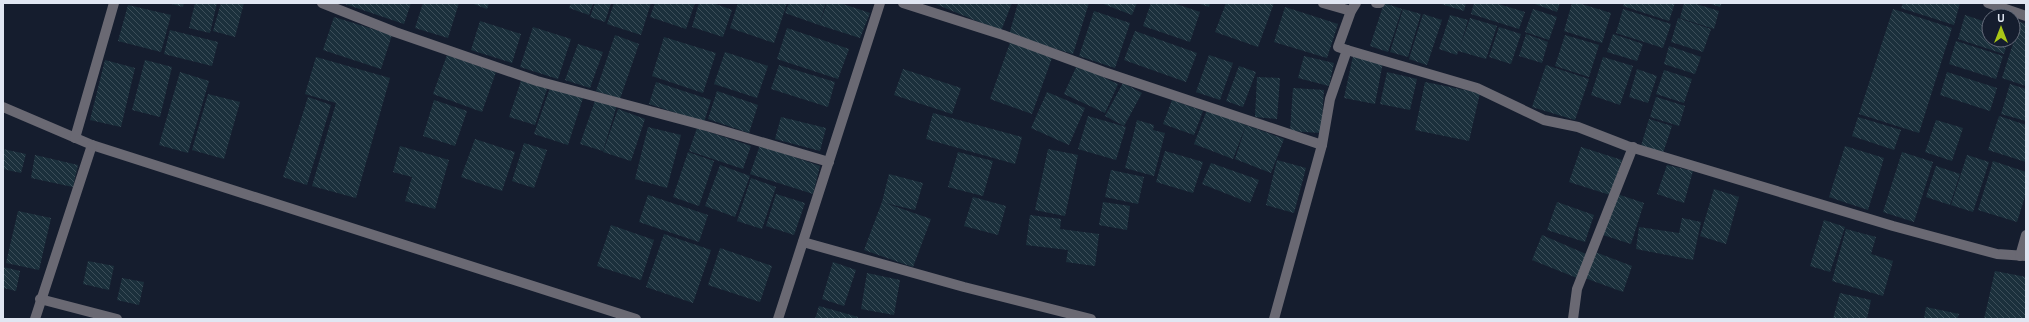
<svg xmlns="http://www.w3.org/2000/svg" width="2029" height="322" font-family="'Space Grotesk',sans-serif">
  <defs>
    <pattern id="building-back-hatch" width="6" height="6" patternUnits="userSpaceOnUse"><rect width="6" height="6" fill="#1b303c"/><path d="M-1 5l2 2M0 0l6 6M5-1l2 2" fill="none" stroke="#3c4e59"/></pattern>
  </defs>
  <rect width="100%" height="100%" fill="#151d2e"/>
  <g fill="url(#building-back-hatch)">
    <path d="M168,3h16l-1,4z"/>
    <path d="M195,3h22l-7,30 -21,-5z"/>
    <path d="M221,3h23l-9,34 -22,-6z"/>
    <path d="M342,3h69l-7,21z"/>
    <path d="M423,3h36l-11,35 -33,-10z"/>
    <path d="M471,3h18l-2,6z"/>
    <path d="M571,3h22l-4,12 -20,-7z"/>
    <path d="M595,3h16l-6,19 -15,-5z"/>
    <path d="M614,3h37l-10,32 -34,-11z"/>
    <path d="M655,3h40l-9,26 -36,-12z"/>
    <path d="M699,3h14l19,7 -9,27 -31,-10z"/>
    <path d="M738,3h49l-13,40 -44,-15z"/>
    <path d="M789,3h37l-7,22 -34,-12z"/>
    <path d="M827,3h13l30,10 -10,25 -41,-13z"/>
    <path d="M933,3h79l-11,28z"/>
    <path d="M1018,3h71l-16,51 -64,-19z"/>
    <path d="M1101,3h36l-5,12z"/>
    <path d="M1151,3h22l27,9 -10,30 -47,-16z"/>
    <path d="M1197,3h13l-1,4z"/>
    <path d="M1226,3h48l-16,44 -43,-15z"/>
    <path d="M1384,3l18,6 -14,43 -18,-6z"/>
    <path d="M1438,3h28l-2,8z"/>
    <path d="M1474,3h21l30,9 -6,17 -48,-15z"/>
    <path d="M1532,3h28l-3,9z"/>
    <path d="M1572,3h6l33,10 -9,30 -38,-12z"/>
    <path d="M1624,3h51l-6,18 -46,-15z"/>
    <path d="M1684,3h9l26,8 -5,18 -34,-11z"/>
    <path d="M1708,3h14l-2,4z"/>
    <path d="M1903,3h57l-6,22 -53,-17z"/>
    <path d="M128,5l43,10 -10,37 -43,-11z"/>
    <path d="M1285,7l53,17 -11,34 -53,-16z"/>
    <path d="M1403,9l18,5 -13,43 -18,-5z"/>
    <path d="M1533,9l24,8 -8,23 -24,-8z"/>
    <path d="M1623,9l48,15 -8,24 -47,-15z"/>
    <path d="M1893,9l59,19 -33,105 -60,-19z"/>
    <path d="M1094,11l36,12 -15,45 -36,-12z"/>
    <path d="M1423,14l19,6 -15,45 -18,-6z"/>
    <path d="M1450,15l18,5 -8,27 10,-29 27,8 -11,33 -28,-8 -1,4 -18,-6z"/>
    <path d="M1965,15l24,8v17h19l-4,14 -46,-15z"/>
    <path d="M334,17l58,18 -11,34 -58,-19z"/>
    <path d="M1678,18l33,11 -8,23 -32,-10z"/>
    <path d="M480,21l41,13 -9,29 -41,-13z"/>
    <path d="M2020,22l6,2v62l-24,-8z"/>
    <path d="M533,27l38,12 -13,40 -38,-12z"/>
    <path d="M1499,27l22,7 -10,30 -22,-7z"/>
    <path d="M787,28l62,21 -11,30 -61,-20z"/>
    <path d="M170,30l48,12 -6,24 -48,-12z"/>
    <path d="M1135,31l62,22 -11,29 -62,-22z"/>
    <path d="M1526,34l22,8 -6,21 -23,-7z"/>
    <path d="M1613,34l30,10 -6,17 -30,-9z"/>
    <path d="M615,35l24,9 -19,55 -24,-8z"/>
    <path d="M1565,35l34,10 -10,32 -34,-11z"/>
    <path d="M664,37l52,16 -13,40 -51,-17z"/>
    <path d="M1011,40l42,15 -21,59 -42,-15z"/>
    <path d="M1956,41l47,15 -7,23 -47,-15z"/>
    <path d="M578,44l25,8 -13,36 -25,-8z"/>
    <path d="M1669,46l32,11 -6,17 -31,-10z"/>
    <path d="M725,52l43,14 -11,32 -43,-14z"/>
    <path d="M447,55l49,17 -14,40 -49,-18z"/>
    <path d="M1209,55l24,8 -13,37 -24,-8z"/>
    <path d="M1304,56l30,7 -5,23 -31,-8z"/>
    <path d="M1353,56l30,6 -8,42 -31,-6z"/>
    <path d="M316,57l74,21 -34,120 -44,-12 24,-83 -31,-9z"/>
    <path d="M1603,57l30,9 -13,39 -29,-10z"/>
    <path d="M105,60l30,8 -14,59 -31,-7z"/>
    <path d="M145,60l27,7 -12,50 -28,-7z"/>
    <path d="M779,65l56,17 -7,25 -57,-18z"/>
    <path d="M1077,65l41,19 -13,29 -41,-19z"/>
    <path d="M1546,65l43,14 -14,41 -43,-13z"/>
    <path d="M1239,66l17,6 -13,35 -17,-6z"/>
    <path d="M903,69l58,19 -9,26 -58,-19z"/>
    <path d="M1637,69l20,7 -9,27 -19,-6z"/>
    <path d="M1664,70l28,9 -8,24 -28,-9z"/>
    <path d="M180,72l29,9 -21,72 -29,-8z"/>
    <path d="M1387,72l30,7 -7,31 -30,-6z"/>
    <path d="M1947,72l50,16 -7,23 -50,-16z"/>
    <path d="M1257,77l23,1 -3,41 -22,-2z"/>
    <path d="M522,78l26,8 -13,39 -26,-8z"/>
    <path d="M656,82l55,18 -7,22 -55,-18z"/>
    <path d="M1425,82l55,11 -11,48 -54,-11z"/>
    <path d="M1123,83l19,10 -18,33 -19,-10z"/>
    <path d="M2010,84l16,5v32l-25,-7z"/>
    <path d="M550,88l33,10 -15,47 -34,-11z"/>
    <path d="M1293,88l31,2 -3,43 -31,-2z"/>
    <path d="M717,91l41,14 -9,28 -41,-14z"/>
    <path d="M1047,92l38,16 -16,37 -38,-17z"/>
    <path d="M208,94l32,8 -16,57 -32,-9z"/>
    <path d="M308,97l23,8 -24,80 -24,-8z"/>
    <path d="M1656,97l29,9 -6,20 -29,-9z"/>
    <path d="M596,98l21,7 -14,46 -23,-7z"/>
    <path d="M434,100l33,11 -12,35 -32,-10z"/>
    <path d="M1172,100l31,11 -9,24 -31,-11z"/>
    <path d="M618,109l27,10 -14,42 -28,-9z"/>
    <path d="M1207,110l39,15 -13,34 -39,-15z"/>
    <path d="M933,113l89,24 -7,27 -89,-25z"/>
    <path d="M1088,116l38,11 -10,33 -38,-11z"/>
    <path d="M1999,116l27,9v37l-38,-12z"/>
    <path d="M781,117l45,11 -6,23 -45,-12z"/>
    <path d="M1858,117l43,13 -7,20 -42,-14z"/>
    <path d="M1649,119l23,7 -9,27 -22,-7z"/>
    <path d="M1137,120l17,5 -1,5 12,3 -11,43 -29,-8z"/>
    <path d="M1936,120l27,8 -11,33 -27,-9z"/>
    <path d="M1246,125l38,14 -13,34 -36,-14z"/>
    <path d="M648,127l33,8 -14,53 -32,-9z"/>
    <path d="M697,128l54,18 -8,23 -54,-18z"/>
    <path d="M475,139l40,13 -13,39 -41,-14z"/>
    <path d="M524,143l23,7 -13,38 -22,-7z"/>
    <path d="M760,145l60,21 -7,28 -63,-20z"/>
    <path d="M400,146l49,14 -14,49 -30,-8 7,-24 -19,-5z"/>
    <path d="M1845,146l39,12 -16,52 -39,-13z"/>
    <path d="M1581,147l41,13 -12,35 -41,-13z"/>
    <path d="M3,149l23,5 -5,19 -18,-4z"/>
    <path d="M1048,149l30,6 -13,61 -30,-6z"/>
    <path d="M1165,151l38,11 -10,31 -37,-11z"/>
    <path d="M688,152l26,9 -15,45 -26,-9z"/>
    <path d="M958,152l35,9 -10,35 -35,-9z"/>
    <path d="M1902,152l31,10 -19,60 -31,-10z"/>
    <path d="M35,155l43,10 -5,22 -42,-9z"/>
    <path d="M1967,155l22,7 -16,50 -22,-7z"/>
    <path d="M1277,160l29,8 -12,45 -28,-8z"/>
    <path d="M1993,161l33,11v21l-9,29 -39,-12z"/>
    <path d="M1211,163l48,17 -9,23 -48,-19z"/>
    <path d="M720,165l30,11 -15,41 -30,-11z"/>
    <path d="M1667,165l26,6 -9,32 -27,-9z"/>
    <path d="M1936,166l24,8 -10,31 -24,-8z"/>
    <path d="M1111,170l33,7 -6,27 -33,-7z"/>
    <path d="M889,174l34,9 -8,27 -30,-7 46,16 -18,48 -49,-17 18,-48z"/>
    <path d="M751,178l25,9 -14,42 -25,-8z"/>
    <path d="M1714,189l25,8 -13,47 -26,-8z"/>
    <path d="M776,194l29,9 -11,32 -28,-9z"/>
    <path d="M1617,194l27,9 -13,41 -28,-9z"/>
    <path d="M648,195l60,20 -9,27 -60,-20z"/>
    <path d="M973,197l33,9 -8,29 -34,-9z"/>
    <path d="M1103,202l27,4 -3,24 -28,-5z"/>
    <path d="M1557,202l37,13 -9,27 -38,-12z"/>
    <path d="M18,211l33,7 -12,52 -33,-7z"/>
    <path d="M1030,215l31,4 -1,10 39,5 -4,32 -29,-4 2,-12 -42,-5z"/>
    <path d="M1682,218l19,4 -8,38 -57,-11 3,-22 40,6z"/>
    <path d="M1824,220l21,7 -15,45 -20,-6z"/>
    <path d="M611,225l43,15 -13,40 -44,-14z"/>
    <path d="M1846,229l30,8 -5,17 22,7 -10,35 -51,-15z"/>
    <path d="M664,234l47,16 -18,53 -47,-16z"/>
    <path d="M1542,235l44,19 -9,24 -45,-18z"/>
    <path d="M720,248l52,18 -12,36 -52,-17z"/>
    <path d="M1595,252l37,14 -9,26 -38,-14z"/>
    <path d="M88,261l26,5 -5,24 -26,-6z"/>
    <path d="M833,262l23,8 -12,36 -22,-7z"/>
    <path d="M3,267l17,4 -4,20 -13,-3z"/>
    <path d="M1995,271l31,6v42h-42z"/>
    <path d="M867,273l33,7 -6,35 -33,-6z"/>
    <path d="M122,278l22,4 -5,23 -22,-5z"/>
    <path d="M1840,293l31,7 -4,19h-34z"/>
    <path d="M819,306l39,11 -1,2h-42z"/>
    <path d="M1926,307l33,7 -2,5h-33z"/>
  </g>
  <g fill="none" stroke-linecap="round" stroke-linejoin="round">
    <g stroke="#6a6973" stroke-width="10">
      <path d="M322,3l73,29 142,49 173,46 119,35"/>
      <path d="M903,3l100,32 101,37 218,73"/>
      <path d="M1323,3l28,8"/>
      <path d="M1376,3h4"/>
      <path d="M1988,3l38,13"/>
      <path d="M1347,50l130,38 67,32 34,7 49,19 266,80 104,28 29,2"/>
      <path d="M3,107l89,38 544,174"/>
      <path d="M75,138l39,-135"/>
      <path d="M803,242l161,45 127,32"/>
      <path d="M2020,256l6,-21"/>
      <path d="M40,299l77,20"/>
      <path d="M35,319l57,-174"/>
      <path d="M778,319l102,-316"/>
      <path d="M1274,319l48,-174 8,-46 17,-49 -9,-3 13,-36 5,-8"/>
      <path d="M1573,319l4,-30 56,-142"/>
    </g>
  </g>
  <rect width="2029" height="322" fill="none" stroke="#e0e6f2" stroke-width="8"/>
  <g transform="translate(2001 28)"><circle r="19" fill="#151d2e" stroke="#666d7c"/>
  <path d="M0-3L7 15L0 10L-7 15Z" fill="#aac717"/>
  <text y="-6" font-size="11" font-weight="bold" text-anchor="middle" fill="#e0e6f2">U</text>
  </g>
</svg>
